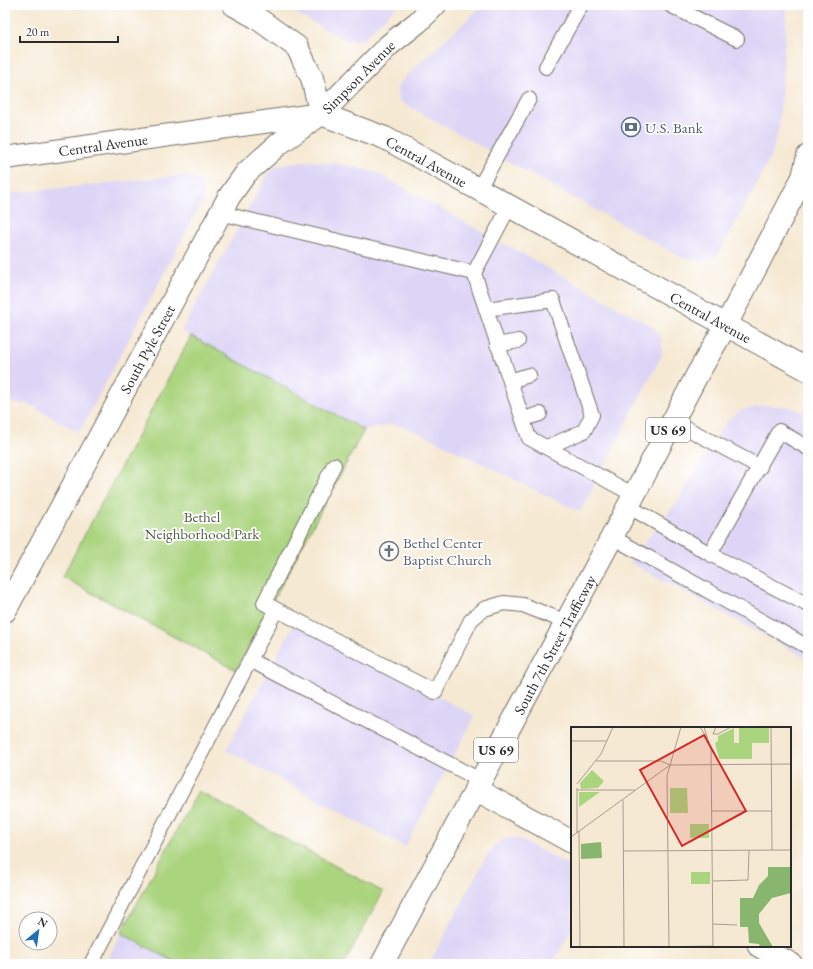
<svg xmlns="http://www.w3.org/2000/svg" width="813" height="969" font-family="'EB Garamond',serif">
  <rect width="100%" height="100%" fill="#fff"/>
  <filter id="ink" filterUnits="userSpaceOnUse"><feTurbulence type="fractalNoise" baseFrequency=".025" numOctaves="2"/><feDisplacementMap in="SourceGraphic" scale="8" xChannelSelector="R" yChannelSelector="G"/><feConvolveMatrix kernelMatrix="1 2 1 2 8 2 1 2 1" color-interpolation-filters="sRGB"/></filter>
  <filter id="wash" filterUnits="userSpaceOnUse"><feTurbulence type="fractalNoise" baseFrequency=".012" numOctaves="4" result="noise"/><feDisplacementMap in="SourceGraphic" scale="16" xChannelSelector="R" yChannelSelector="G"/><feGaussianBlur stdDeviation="0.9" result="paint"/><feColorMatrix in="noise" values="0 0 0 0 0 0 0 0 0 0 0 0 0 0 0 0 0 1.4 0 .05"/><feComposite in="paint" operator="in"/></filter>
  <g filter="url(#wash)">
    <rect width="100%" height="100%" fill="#f6e9d3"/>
    <g fill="#ddd5f6">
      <path d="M280,5h118l-36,35h-16z"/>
      <path d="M483,5h304l-8,121 -8,31 -53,98 -15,6 -22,-4 -282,-156 -2,-13 10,-13z"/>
      <path d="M305,161l29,2 41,9 277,154 10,13v16l-82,157 -158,-78 -27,-10 -31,6 -183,-99 85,-154 10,-11z"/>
      <path d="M185,175l17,7 2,16 -125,235 -50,-29 -24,-1v-209z"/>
      <path d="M765,405l25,2 18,7v245l-179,-97 48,-60 43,-71 9,-12 11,-8z"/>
      <path d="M296,620l179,96 -70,131 -179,-97z"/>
      <path d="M510,838l9,1 53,28v62l-20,35h-123l59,-111 13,-13z"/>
      <path d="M121,933l58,31h-74z"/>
    </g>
    <g fill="#abd47f" stroke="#6b8055">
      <path d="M191,336l173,94 -128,240 -174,-93z"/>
      <path d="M198,791l185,101 -39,72h-165l-58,-31z"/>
    </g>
  </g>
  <g filter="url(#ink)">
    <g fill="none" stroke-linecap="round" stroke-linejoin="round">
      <defs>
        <g id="lane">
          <path d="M670,5l67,34"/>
          <path d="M546,67l35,-62"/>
          <path d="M478,190l51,-91"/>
          <path d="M509,207l-35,66 55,165 105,57"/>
          <path d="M220,213l254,60"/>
          <path d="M486,309l67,-9 39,115 -8,16 -37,16"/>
          <path d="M497,345l21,-4"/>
          <path d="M510,381l19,-6"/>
          <path d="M523,419l17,-5"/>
          <path d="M673,421l87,46"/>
          <path d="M334,465l-70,138 171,89 36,-72 13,-11 20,-6 19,2 43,17"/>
          <path d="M628,506l82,48 98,51"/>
          <path d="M612,537l196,110"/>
          <path d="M710,554l69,-123 29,17"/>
          <path d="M276,610l-26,50 230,120"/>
          <path d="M91,964l159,-304"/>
        </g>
        <g id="street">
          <path id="s1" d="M5,611l224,-414 17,-24 34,-30 41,-29 -9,-36 -15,-31 -40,-29 -23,-13"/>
          <path d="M475,789l97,53"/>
          <path d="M759,946l32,18"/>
        </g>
        <g id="secondary">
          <path id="s2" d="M321,114l68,-69 29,-23 17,-17"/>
          <path id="s3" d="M5,158l316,-44 64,24 423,232"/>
        </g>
        <g id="primary">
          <path id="s4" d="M382,964l230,-427 85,-162 29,-50 77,-148 5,-21"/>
        </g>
      </defs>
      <use href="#lane" stroke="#726e66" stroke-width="16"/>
      <use href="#street" stroke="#726e66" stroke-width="24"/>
      <use href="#secondary" stroke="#726e66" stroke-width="24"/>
      <use href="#primary" stroke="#726e66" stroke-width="24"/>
      <use href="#lane" stroke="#fff" stroke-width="14"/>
      <use href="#street" stroke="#fff" stroke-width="22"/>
      <use href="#secondary" stroke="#fff" stroke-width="22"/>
      <use href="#primary" stroke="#fff" stroke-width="22"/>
    </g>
  </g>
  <defs>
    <symbol id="bank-ring" viewBox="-11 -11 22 22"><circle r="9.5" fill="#fff" stroke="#5c6f8a" stroke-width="1.5"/><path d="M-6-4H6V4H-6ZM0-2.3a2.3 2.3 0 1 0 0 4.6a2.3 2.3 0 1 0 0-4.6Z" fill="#5c6f8a"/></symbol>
    <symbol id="church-ring" viewBox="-11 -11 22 22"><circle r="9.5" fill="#fff" stroke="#6b7280" stroke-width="1.5"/><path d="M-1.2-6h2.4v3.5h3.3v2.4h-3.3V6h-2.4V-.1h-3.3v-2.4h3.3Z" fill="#6b7280"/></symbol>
  </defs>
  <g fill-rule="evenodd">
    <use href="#bank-ring" x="620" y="116" width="22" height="22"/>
    <use href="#church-ring" x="378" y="540" width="22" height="22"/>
  </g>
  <g text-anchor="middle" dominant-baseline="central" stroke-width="3.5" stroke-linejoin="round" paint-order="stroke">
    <g fill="#fff" stroke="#6b6b6b" stroke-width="1">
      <rect x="646" y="418" width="44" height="24" rx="3"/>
      <rect x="474" y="738" width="44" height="24" rx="3"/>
    </g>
    <g font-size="14" font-weight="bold" fill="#2b2b2b">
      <text x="668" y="430">US 69</text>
      <text x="496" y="750">US 69</text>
    </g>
    <g font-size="15" fill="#2b2b2b" stroke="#fff">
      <text stroke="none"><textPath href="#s2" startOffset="53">Simpson Avenue</textPath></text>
      <text stroke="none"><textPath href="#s3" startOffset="99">Central Avenue</textPath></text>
      <text stroke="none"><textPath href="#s3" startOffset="435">Central Avenue</textPath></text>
      <text stroke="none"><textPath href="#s3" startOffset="759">Central Avenue</textPath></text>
      <text stroke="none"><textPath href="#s1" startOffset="298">South Pyle Street</textPath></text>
      <text stroke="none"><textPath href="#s4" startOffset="363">South 7th Street Trafficway</textPath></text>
    </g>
    <g font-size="15" fill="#4e5e75" stroke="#fff" text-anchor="start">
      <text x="645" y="127">U.S. Bank</text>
    </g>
    <g font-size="15" fill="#515e44" stroke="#fff">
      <text x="202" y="516">Bethel<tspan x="202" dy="17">Neighborhood Park</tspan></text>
    </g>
    <g font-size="15" fill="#5b616d" stroke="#fff" text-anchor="start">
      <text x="403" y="542">Bethel Center<tspan x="403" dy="17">Baptist Church</tspan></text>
    </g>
  </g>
  <g transform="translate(571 727)">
    <rect width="220" height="220" fill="#f6e9d3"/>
    <path d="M168,0h30v16h-17v16h-33l-4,-16 3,-2v-5l16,-8v15h5zM21,43l12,11 -6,7 -17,1 -1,-6zM99,61h17l1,25h-18zM8,65h21l-21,15zM119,97h19v14h-19zM120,145h19v12h-19z" fill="#abd47f"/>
    <path d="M30,115l1,16 -21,1v-15zM197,140h23v26l-19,5 -13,16v9l14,24h-13l-1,-3 -10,-1 -1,-16h-8v-29h13l6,-13 9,-9z" fill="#88b66e"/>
    <path fill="none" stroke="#a59d90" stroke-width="1" d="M129,0l7,11M133,0l7,22 2,198M145,0l-3,7h5l13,-7M200,0l1,123M0,14h36M25,34h65l9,4M6,57l24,-30 12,-27M6,63h58M52,73l1,147M140,84h61M8,104l1,116M6,106v-45M0,110l99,-72 121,-1M52,124l168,-1M142,154l35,-1 1,-30M142,197l24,1M98,219l-2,-170 14,-49M79,220l63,-1"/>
    <path fill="#d62828" fill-opacity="0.15" stroke="#d62828" stroke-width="2" d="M133,8l42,76 -64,35 -42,-76z"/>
    <rect width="220" height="220" fill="none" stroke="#2b2b2b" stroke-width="2"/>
  </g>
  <rect width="813" height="969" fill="none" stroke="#fff" stroke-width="20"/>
  <g transform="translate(38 931) rotate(29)"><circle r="19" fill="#ffffff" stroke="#aaaaaa"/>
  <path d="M0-3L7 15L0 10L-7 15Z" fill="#1f6fb2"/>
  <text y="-6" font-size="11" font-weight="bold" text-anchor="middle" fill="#2b2b2b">N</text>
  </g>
  <path d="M20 36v6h98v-6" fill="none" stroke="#2b2b2b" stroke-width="2"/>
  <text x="26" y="36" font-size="12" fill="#2b2b2b" stroke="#ffffff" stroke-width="3" paint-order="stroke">20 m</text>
</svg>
